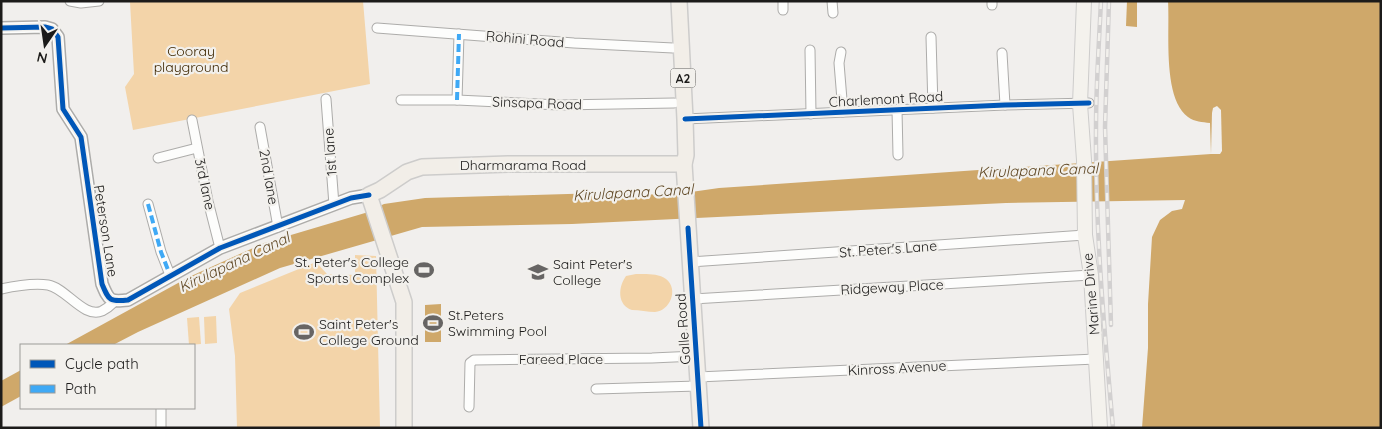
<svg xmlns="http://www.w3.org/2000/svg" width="1382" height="429" font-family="Quicksand,sans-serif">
  <rect width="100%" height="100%" fill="#f1efed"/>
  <g fill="#f3d4a9">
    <path d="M363,1l7,83 -237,46 -8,-43 9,-13 -4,-72z"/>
    <path d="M355,255l21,1 4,172h-143l-2,-72 -6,-47 11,-16 76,-31 11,12 28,1z"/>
    <path d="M636,274c9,0 22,-1 30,5 13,10 4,32 -11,33 -7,0 -16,-2 -23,-2 -15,-5 -14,-23 -6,-34z"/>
    <path d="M216,316l1,27 -12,1 -1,-27z"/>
    <path d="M199,317l2,27 -12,1 -2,-27z"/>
  </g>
  <g fill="#cfa86a">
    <path d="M1127,1h10v26l-11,-1z"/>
    <path d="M1168,1h213v427h-239l6,-80v-44l4,-67 8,-17 12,-9 10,-2 3,-9 -179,3 -434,21 -150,3 -142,41 -142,64 -25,13h-48l124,-68 75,-34 101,-30 19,-9 41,-6 177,-5 68,2 49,-7 492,-34 -1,-31c-8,-1 -15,-1 -22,-6 -26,-19 -18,-86 -20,-116z"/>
    <path d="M441,304v38h-16v-37z"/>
    <path d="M21,370v26l-20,11v-26z"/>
  </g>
  <path fill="#f1efed" d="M1217,106l4,4 1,41 -2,3h-9l1,-41 1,-5z"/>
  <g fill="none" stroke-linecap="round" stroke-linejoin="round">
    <defs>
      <g id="minor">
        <path d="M70,1l11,2 18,-2"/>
        <path d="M783,1v9"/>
        <path d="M832,1l1,12"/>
        <path d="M992,1v4"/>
        <path d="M377,28l197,15 99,5"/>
        <path d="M931,37l2,71"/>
        <path d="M810,50l1,64"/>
        <path d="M841,52l-2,11 4,49"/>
        <path d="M1002,53l3,52"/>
        <path d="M326,99l8,106"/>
        <path d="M401,100h56l102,5 115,-2"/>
        <path d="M457,100l2,-66"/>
        <path d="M897,110l1,45"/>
        <path d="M685,119l320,-14 84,-2"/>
        <path d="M192,120l16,81 12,47"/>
        <path d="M260,127l18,100"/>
        <path d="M158,158l39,-10"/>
        <path d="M148,204l13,48 9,23"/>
        <path d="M690,262l395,-27"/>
        <path d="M1,289c14,-3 33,-6 47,-4 18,3 36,34 54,26 4,-2 9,-6 12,-9"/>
        <path d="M693,299l398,-24"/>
        <path d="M698,377l398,-18"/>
        <path d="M596,389l102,-3"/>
        <path d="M469,407l1,-44 4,-3 178,-2 44,-2"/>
        <path d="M161,408v20"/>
      </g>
      <path id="tertiary" d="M1,28l44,-1 7,2 6,8 5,72 18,28 21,147c7,17 8,18 26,16l92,-52 131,-50 18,-3"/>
      <path id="primary" d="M1084,1l-4,103 4,56 1,75 6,40 9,153"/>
      <g id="trunk">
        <path d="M679,1l6,118 1,36 -2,9 17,264"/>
        <path d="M404,428v-126l-35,-107 11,-5 27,-18 15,-5 86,-3h176"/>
      </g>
    </defs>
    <use href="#minor" stroke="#adacaa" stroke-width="11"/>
    <use href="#tertiary" stroke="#adacaa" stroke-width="14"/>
    <use href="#primary" stroke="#cdcccb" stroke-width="16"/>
    <use href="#trunk" stroke="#cdcccb" stroke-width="18"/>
    <use href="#minor" stroke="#fdfdfc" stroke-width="9"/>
    <use href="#tertiary" stroke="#fdfdfc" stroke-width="11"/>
    <use href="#primary" stroke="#f4f2ed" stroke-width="14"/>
    <use href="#trunk" stroke="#f2eee8" stroke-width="15"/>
    <defs>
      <g id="rail">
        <path d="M1101,1c-2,42 -5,84 -5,126 -1,100 8,201 17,301"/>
        <path d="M1109,1l-4,126 6,198"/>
      </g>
    </defs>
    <use href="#rail" stroke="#d2d0d0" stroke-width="4.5"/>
    <use href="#rail" stroke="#f2f0ec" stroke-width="2.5" stroke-dasharray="8" stroke-linecap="butt"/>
    <g stroke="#3fa9f5" stroke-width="4" stroke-dasharray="8 4" stroke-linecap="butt">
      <path d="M457,100l2,-66"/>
      <path d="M148,204l13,48 9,23"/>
    </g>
    <defs>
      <g id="cycleway">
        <path d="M1,28l44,-1 7,2 6,8 5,72 18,28 21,147c7,17 8,18 26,16l92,-52 131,-50 18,-3"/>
        <path d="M685,119l320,-14 84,-2"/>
        <path d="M688,228l13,200"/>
      </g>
    </defs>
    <use href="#cycleway" stroke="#f2f0ec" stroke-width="8"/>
    <use href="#cycleway" stroke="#0057b8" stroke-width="5"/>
  </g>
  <defs>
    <symbol id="stadium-bare" viewBox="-9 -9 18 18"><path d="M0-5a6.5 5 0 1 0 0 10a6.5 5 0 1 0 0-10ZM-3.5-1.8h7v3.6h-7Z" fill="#676564" stroke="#f2f0ec" stroke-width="2.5" paint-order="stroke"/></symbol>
    <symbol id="school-bare" viewBox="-9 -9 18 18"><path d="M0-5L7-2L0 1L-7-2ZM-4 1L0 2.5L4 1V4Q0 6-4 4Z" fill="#676564" stroke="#f2f0ec" stroke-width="2.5" paint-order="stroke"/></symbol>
  </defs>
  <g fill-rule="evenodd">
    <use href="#stadium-bare" x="410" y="256" width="28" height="28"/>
    <use href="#school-bare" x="524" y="258" width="28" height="28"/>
    <use href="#stadium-bare" x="419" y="309" width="28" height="28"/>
    <use href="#stadium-bare" x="290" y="318" width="28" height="28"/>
  </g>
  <g text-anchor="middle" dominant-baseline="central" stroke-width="4.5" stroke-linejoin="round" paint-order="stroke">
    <rect fill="#f2f0ec" stroke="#5c5b59" stroke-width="1" x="670.5" y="68.5" width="25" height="19" rx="4"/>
    <g font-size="12" font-weight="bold" fill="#1c1b1a">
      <text x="683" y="78">A2</text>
    </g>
    <g font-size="14" fill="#1c1b1a" stroke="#f2f0ec">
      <text transform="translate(525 39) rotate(5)">Rohini Road</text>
      <text transform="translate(886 99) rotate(-3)">Charlemont Road</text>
      <text transform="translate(537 103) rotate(2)">Sinsapa Road</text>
      <text transform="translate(330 152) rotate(-94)">1st lane</text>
      <text x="523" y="165">Dharmarama Road</text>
      <text transform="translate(269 177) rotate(80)">2nd lane</text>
      <text transform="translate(205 184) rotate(78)">3rd lane</text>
      <text transform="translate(106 231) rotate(81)">Peterson Lane</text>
      <text transform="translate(888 249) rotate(-4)">St. Peter's Lane</text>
      <text transform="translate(892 287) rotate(-3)">Ridgeway Place</text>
      <text transform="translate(1091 294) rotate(-95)">Marine Drive</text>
      <text transform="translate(683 329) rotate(-94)">Galle Road</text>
      <text x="561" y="359">Fareed Place</text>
      <text transform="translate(897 368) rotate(-3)">Kinross Avenue</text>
    </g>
    <g font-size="14" fill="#3e2702" stroke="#f2f0ec">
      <text x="191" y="51">Cooray<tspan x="191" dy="16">playground</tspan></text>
    </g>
    <g font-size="14" fill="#1c1b1a" stroke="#f2f0ec" text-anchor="start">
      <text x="409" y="262" text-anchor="end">St. Peter's College<tspan x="409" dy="16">Sports Complex</tspan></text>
      <text x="553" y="264">Saint Peter's<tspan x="553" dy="16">College</tspan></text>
      <text x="448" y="315">St.Peters<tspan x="448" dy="16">Swimming Pool</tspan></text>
      <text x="319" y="324">Saint Peter's<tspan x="319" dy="16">College Ground</tspan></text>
    </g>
    <g font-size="15" font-style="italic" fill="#604825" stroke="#f2f0ec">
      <text transform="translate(1038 170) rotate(-2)">Kirulapana Canal</text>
      <text transform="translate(633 192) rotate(-3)">Kirulapana Canal</text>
      <text transform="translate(234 262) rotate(-25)">Kirulapana Canal</text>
    </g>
  </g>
  <rect width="1382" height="429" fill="none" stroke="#1c1b1a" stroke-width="5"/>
  <rect x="20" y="344" width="175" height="65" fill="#f2f0ec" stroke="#9c9b98"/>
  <rect x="30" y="360" width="25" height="8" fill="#0057b8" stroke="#9c9b98"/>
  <text x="65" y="369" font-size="15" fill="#1c1b1a">Cycle path</text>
  <rect x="30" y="385" width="25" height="8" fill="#3fa9f5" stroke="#9c9b98"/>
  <text x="65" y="394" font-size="15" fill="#1c1b1a">Path</text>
  <g transform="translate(45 45) rotate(193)" stroke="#f2f0ec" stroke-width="4" paint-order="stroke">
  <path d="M0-4L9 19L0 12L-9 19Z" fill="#1c1b1a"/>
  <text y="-8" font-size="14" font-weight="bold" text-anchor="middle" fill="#1c1b1a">N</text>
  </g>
</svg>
